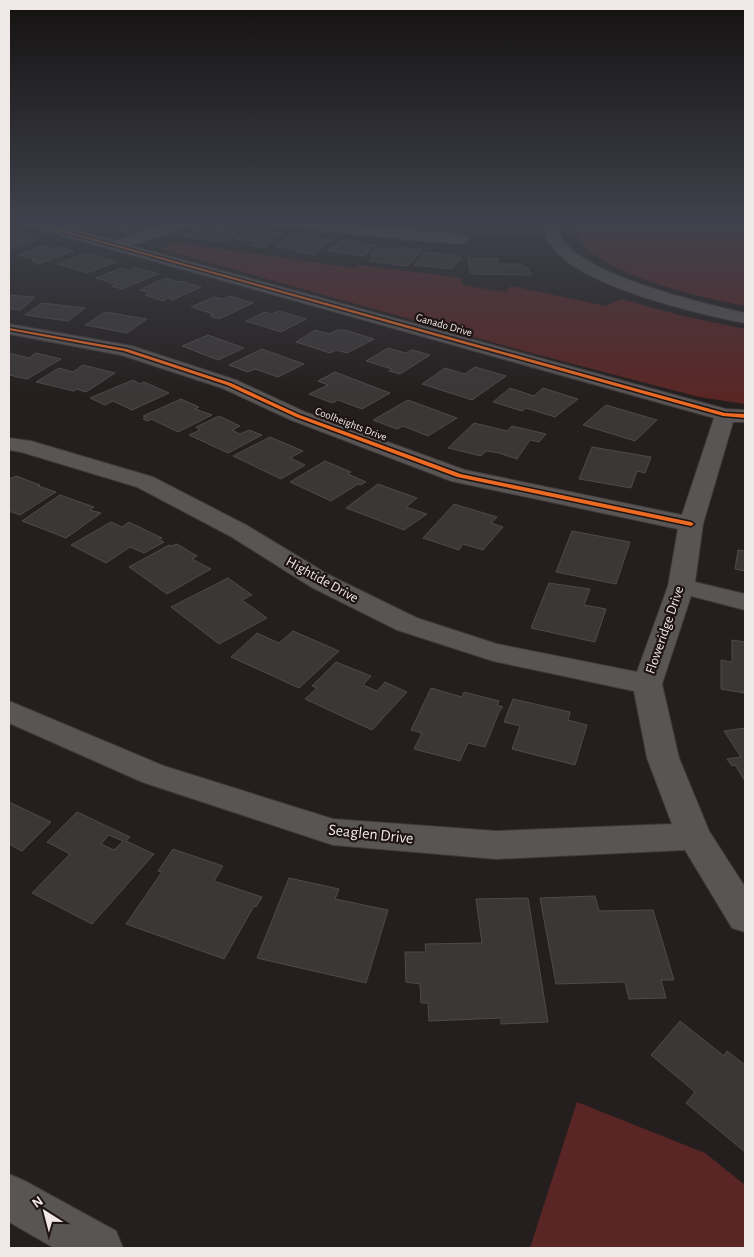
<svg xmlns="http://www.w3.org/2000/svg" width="754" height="1257" font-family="'Alegreya Sans',sans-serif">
  <rect width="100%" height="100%" fill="#241f1e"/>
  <g fill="#5a2625">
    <path d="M576,220h169v86c-42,-8 -132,-29 -162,-61 -7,-7 -7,-16 -7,-25z"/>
    <path d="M172,242l182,26 4,-3 104,13v7l43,7 6,-6 95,20 15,-7 62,17 62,13v75l-46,-7 -179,-47 -359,-101z"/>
    <path d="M577,1102l128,51 40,32v63h-215z"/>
  </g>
  <g fill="#3b3737" stroke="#4f4a4a" fill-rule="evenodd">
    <path d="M99,220h53l-29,11 -27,-10z"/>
    <path d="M384,220h46l-4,4 -21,-2 -3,3 -20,-3z"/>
    <path d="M477,220l-5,5 -35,-3v-1z"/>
    <path d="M214,227l27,4 -16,11 -40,-5 11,-8 12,2z"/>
    <path d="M250,228l21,3 -1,1 13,1 -17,14 -16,-2 5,-3 -20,-3z"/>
    <path d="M12,231l26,8 -29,11v-18z"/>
    <path d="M293,233l20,3 -2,2 21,2 -19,15 -17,-3 4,-2 -24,-3z"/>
    <path d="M343,240l17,2 -1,1 16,2 -11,11 -37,-5z"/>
    <path d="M42,246l13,3 6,-2 13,4 -35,13 -7,-3 4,-1 -18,-5z"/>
    <path d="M396,247l25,3 -10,13 -5,3 -37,-5 6,-6h-4l6,-7 16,2z"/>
    <path d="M425,252l29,3 -2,2 9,1 -9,11 -38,-4z"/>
    <path d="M87,253l29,9 -29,11 -30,-9z"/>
    <path d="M468,258h29l2,6h22l1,3h6l3,8 -58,-1 -3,-2z"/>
    <path d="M135,267l24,7 -38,15 -9,-3 4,-2 -20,-6 25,-10 7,2z"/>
    <path d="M165,278l13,4 3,-1 20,6 -28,13 -5,-2 -5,3 -18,-6 5,-2 -10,-3z"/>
    <path d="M9,295l26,2 -14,13 -12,-1z"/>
    <path d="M230,296l23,7 -34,16 -9,-3 3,-2 -22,-7 23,-10 9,2z"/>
    <path d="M42,303l43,5 -17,13 -43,-6z"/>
    <path d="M279,311l27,8 -25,13 -35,-11 19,-9 7,2z"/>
    <path d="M105,312l42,7 -20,14 -42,-8z"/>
    <path d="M315,330l15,4 7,-4h8l29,9 -27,14 -11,-3 -6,3 -34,-11z"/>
    <path d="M208,335l36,13 -26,12 -36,-14z"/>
    <path d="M388,348l18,5 6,-3 18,5 -30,19 -11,-3 3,-2 -26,-8z"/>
    <path d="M262,349l42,15 -26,13 -23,-8 -7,3 -19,-7z"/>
    <path d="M9,353l20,5 7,-5 25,6 -34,20 -18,-4z"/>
    <path d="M83,365l32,8 -29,19 -9,-3 -3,2 -38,-9 23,-14 14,4z"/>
    <path d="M475,367l31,9 -34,24 -50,-16 23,-16 20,6z"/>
    <path d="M335,372l55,21 -28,16 -24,-9 -6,3 -23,-9 19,-9 -10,-4z"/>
    <path d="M133,380l7,4 4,-2 25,11 -37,17 -19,-9 -8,4 -15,-7z"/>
    <path d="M510,388l24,8 9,-8 35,11 -23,18 -29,-9 -4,3 -29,-9z"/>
    <path d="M181,399l18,8 -4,2 17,6 -34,17 -27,-13 -3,2 -5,-2 3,-2 -3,-1z"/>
    <path d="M408,400l49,18 -29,18 -25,-10 -6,3 -24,-9z"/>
    <path d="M606,405l51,15 -22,21 -52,-16z"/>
    <path d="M219,416l21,10 -8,4 8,4 9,-4 13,5 -34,18 -39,-18 11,-5 -4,-3z"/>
    <path d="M474,423l33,8 5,-5 34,8 -7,8 -9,-2 -13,19 -18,-6 -13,-2 -5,5 -33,-8z"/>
    <path d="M270,437l33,14 -13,7 15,7 -24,14 -48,-23z"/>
    <path d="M592,447l59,10 -6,16 -8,-2 -6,17 -52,-9z"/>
    <path d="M325,461l26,11 -3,2 18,8 -6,3 -2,-1 -27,17 -41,-19z"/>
    <path d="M16,476l24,9 -2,1 18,6 -36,23 -11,-4v-32z"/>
    <path d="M378,484l39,14 -11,9 21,7 -23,16 -58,-22z"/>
    <path d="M60,495l34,12 -4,3 11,3 -35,25 -44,-17z"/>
    <path d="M454,504l43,13 -6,6 12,4 -20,23 -20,-6 -4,6 -36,-12z"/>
    <path d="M111,522l11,5 7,-5 33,16 -3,2 5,2 -20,11 -14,-6 -24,16 -35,-18z"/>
    <path d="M572,531l58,11 -14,42 -60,-12z"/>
    <path d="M177,544l20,12 -5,3 19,10 -44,25 -38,-27 40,-22 2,1z"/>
    <path d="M738,550l7,1v20l-10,-2z"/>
    <path d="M228,578l24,17 -10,5 25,18 -48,26 -48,-37z"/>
    <path d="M549,583l41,6 -6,16 22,4 -11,33 -64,-14z"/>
    <path d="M293,631l46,20 -40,37 -68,-31 26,-24 22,10z"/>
    <path d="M732,640l13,2v49h-2l1,2 -23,-4v-29l11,2z"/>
    <path d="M336,662l35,14 -8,9 14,6 8,-9 22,10 -35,38 -67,-31 12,-11 -5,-2z"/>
    <path d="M431,688l31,9 2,-5 35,9 -2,4 6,2 -4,5 -14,35 -17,-4 -8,18 -46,-12 8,-16 -11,-3z"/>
    <path d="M513,699l57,13 -2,8 19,5 -12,40 -63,-16 8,-23 -16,-4z"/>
    <path d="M745,728v53l-10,-16 -3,1 -5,-7 14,-2 -17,-26z"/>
    <path d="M9,802l42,20 -29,29 -13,-7z"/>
    <path d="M77,812l53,25 -4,4 28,13 -62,70 -60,-31 38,-39 -23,-12zM109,835l14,6 -9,9 -13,-6z"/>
    <path d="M173,849l50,17 -9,15 48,16 -6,10 -2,-1 -30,53 -98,-35 36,-52 -4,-1z"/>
    <path d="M289,878l50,11 -4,10 53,11 -22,73 -109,-25z"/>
    <path d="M595,896l4,15 54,-1 21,70h-13l5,18 -37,1 -4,-17 -69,2 -16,-86z"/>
    <path d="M528,898l20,124 -47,2v-6l-72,3 -1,-18h-7l-1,-19 -14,-2 -1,-30h21l-1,-8 57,-1 -6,-44z"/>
    <path d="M680,1021l44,35 3,-5 18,14v87l-59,-49 9,-11 -44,-37z"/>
  </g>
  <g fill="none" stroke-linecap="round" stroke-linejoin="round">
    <defs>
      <g id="minor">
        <path d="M15,220h23l78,21 56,-19 41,-2 -2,3 -36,7 -43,16 594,163 19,1v12h-12l-30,102 -8,58 50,12v16l-54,-14 -29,88 17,74 30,73 36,56v45l-13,-4 -47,-78 -189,9 -163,-14 -191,-63 -133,-59v-22l155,65 169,53 163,12 176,-7 -25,-66 -13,-67 -141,-30 -96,-31 -86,-43 -81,-51 -93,-49 -116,-35 -12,-2v-12l22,3 122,36 95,49 81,49 88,43 80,26 140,28 31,-86 10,-57 -227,-48 -160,-61 -69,-32 -101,-33 -112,-21v-10l123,22 104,34 69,32 160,58 217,45 32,-97 -697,-195z"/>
        <path d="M264,220c66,0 131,10 197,14l5,2 3,3 -3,3 -5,2 -62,-5 -128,-15 -5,-1z"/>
        <path d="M9,1174l16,7 91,50 7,17h-69l-45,-26z"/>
      </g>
      <path id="tertiary" d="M544,220h14c1,6 1,14 4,19 25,37 139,64 183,74v10c-48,-9 -144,-33 -181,-64 -6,-5 -11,-12 -16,-17l-2,-3z"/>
    </defs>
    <use href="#minor" stroke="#3e3939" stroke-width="2"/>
    <use href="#tertiary" stroke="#3e3939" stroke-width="2"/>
    <use href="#minor" fill="#5a5555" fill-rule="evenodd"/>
    <use href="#tertiary" fill="#5a5555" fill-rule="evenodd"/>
    <defs>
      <g id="cycleway">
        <path d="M20,220h6l699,193 20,1v4l-22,-2z"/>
        <path d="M9,328l118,21 104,34 69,32 161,59 230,48 3,2 -3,2 -234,-49 -161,-60 -69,-32 -103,-34 -115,-21z"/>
      </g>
    </defs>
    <use href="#cycleway" stroke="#1d1413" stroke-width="3"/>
    <use href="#cycleway" fill="#ed6a23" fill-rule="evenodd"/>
  </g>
  <linearGradient id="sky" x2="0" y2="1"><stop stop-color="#141110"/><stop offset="0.56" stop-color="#3f424c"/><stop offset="1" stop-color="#3f424c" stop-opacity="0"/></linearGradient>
  <rect width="754" height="396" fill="url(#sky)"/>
  <g text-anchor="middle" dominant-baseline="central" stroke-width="4.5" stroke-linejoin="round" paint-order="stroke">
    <g font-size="11" fill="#efe8e7" stroke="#1d1413">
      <text transform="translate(444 325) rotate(16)">Ganado Drive</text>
      <text transform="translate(351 424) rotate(21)">Coolheights Drive</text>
    </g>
    <g font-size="14" fill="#efe8e7" stroke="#1d1413">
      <text transform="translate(322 580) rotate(29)">Hightide Drive</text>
      <text transform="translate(665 630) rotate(-71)">Floweridge Drive</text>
    </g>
    <g font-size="16" fill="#efe8e7" stroke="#1d1413">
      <text transform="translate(371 834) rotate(6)">Seaglen Drive</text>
    </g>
  </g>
  <rect width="754" height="1257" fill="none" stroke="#efe8e7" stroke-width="20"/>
  <g transform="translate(45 1212) rotate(324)" stroke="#1d1413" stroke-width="4" paint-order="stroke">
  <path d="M0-4L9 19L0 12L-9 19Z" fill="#efe8e7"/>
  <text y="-8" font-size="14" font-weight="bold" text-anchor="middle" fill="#efe8e7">N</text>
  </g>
</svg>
